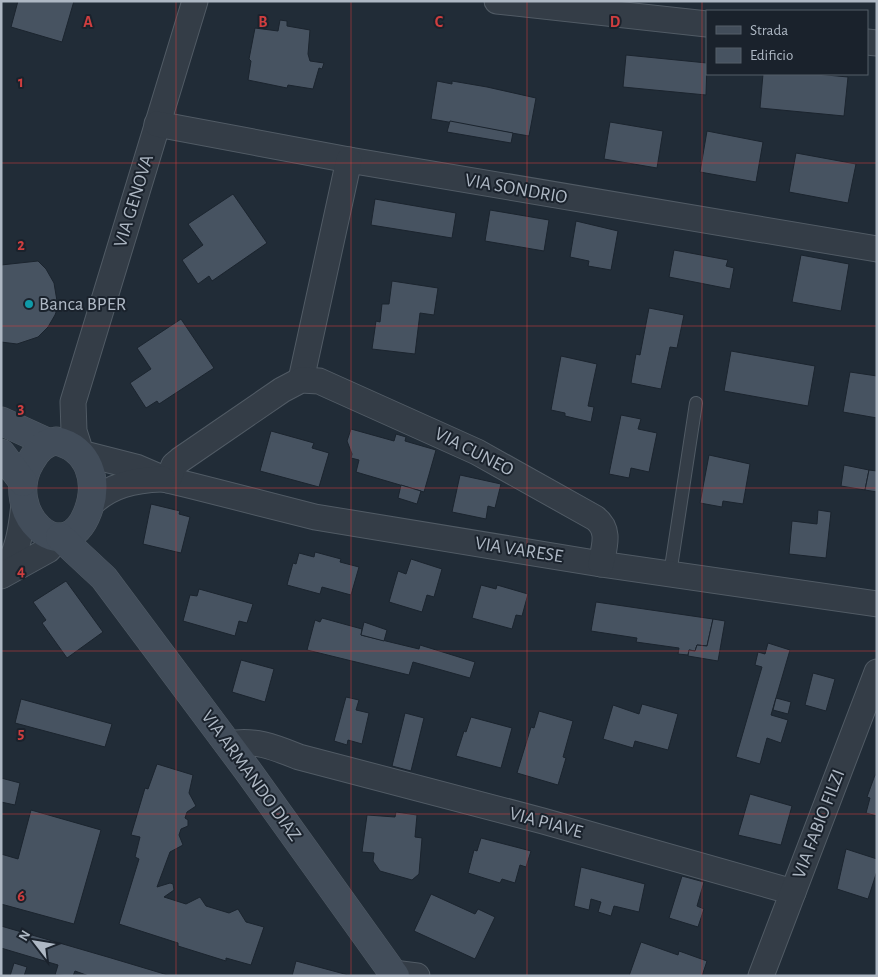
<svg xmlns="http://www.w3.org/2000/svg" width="878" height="977" font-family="'Alegreya Sans',sans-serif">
  <rect width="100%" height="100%" fill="#212c37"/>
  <g fill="#475361" stroke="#1b242e">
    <path d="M18,1h56l-12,41 -51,-15z"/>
    <path d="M280,20l7,1v5l23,4 -2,24 2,7 14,2 -2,6 -3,-1 -6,21 -25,-4 -1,3 -39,-8 3,-19 -2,-2 6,-31 23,3z"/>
    <path d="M626,55l81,8 -1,32 -83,-8z"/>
    <path d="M763,74h53l32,3 -4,39 -84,-8z"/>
    <path d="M437,81l15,3v-3l35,6 49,11 -7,38 -98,-17z"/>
    <path d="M450,121l63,12 -2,10 -64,-11z"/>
    <path d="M610,122l53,9 -6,37 -53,-9z"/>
    <path d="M707,131l56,11 -7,40 -56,-10z"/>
    <path d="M796,153l60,11 -8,39 -59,-11z"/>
    <path d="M233,194l34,49 -55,38 -3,-5 -11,8 -16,-24 21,-15 -15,-21z"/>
    <path d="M375,199l81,14 -4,25 -81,-13z"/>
    <path d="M490,210l59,10 -5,31 -59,-10z"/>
    <path d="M576,221l42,10 -7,39 -23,-4 1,-5 -19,-4z"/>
    <path d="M674,250l54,10 -2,6 8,2 -4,21 -61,-12z"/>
    <path d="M801,255l48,9 -8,47 -49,-9z"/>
    <path d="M38,261l8,8 8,14 4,24 -3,8 -7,12 -10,10 -21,7 -16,-2v-77z"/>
    <path d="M392,281l46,7 -4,27 -14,-2 -5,41 -43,-5 4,-28 4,1 2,-18h7z"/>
    <path d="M649,308l35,7 -7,33 -7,-1 -9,42 -30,-6 5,-29 4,1z"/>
    <path d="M181,319l33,49 -55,36 -2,-3 -11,7 -16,-25 21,-14 -14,-21z"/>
    <path d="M731,351l84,15 -7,40 -84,-15z"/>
    <path d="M561,356l36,8 -9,42 6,1 -3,15 -26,-6v-3l-14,-3z"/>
    <path d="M850,372l27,4v42l-34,-6z"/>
    <path d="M621,415l20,4 -3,10 19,4 -8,39 -18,-4 -2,10 -20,-4z"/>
    <path d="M351,429l43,12 2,-7 10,3 -1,4 31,9 -12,42 -68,-20 3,-12 -8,-2 1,-4 -5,-13z"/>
    <path d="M271,431l43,12 -2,5 17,5 -10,34 -59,-16z"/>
    <path d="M709,455l41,9 -7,40 -20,-3 -1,6 -22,-4z"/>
    <path d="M844,465l25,5 -4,20 -24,-4z"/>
    <path d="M869,470l8,1v21l-12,-2z"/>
    <path d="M460,475l41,9 -6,24 -7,-2 -2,13 -34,-7z"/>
    <path d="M401,485l20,6 -4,13 -19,-6z"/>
    <path d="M151,504l29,7 -1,3 11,3 -9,36 -38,-9z"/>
    <path d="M818,510l13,2 -5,46 -37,-4 3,-33 25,3z"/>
    <path d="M315,552l26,7 -1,3 19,5 -8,28 -29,-8 -2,7 -33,-9 6,-22 3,1 3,-11 15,4z"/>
    <path d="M411,559l31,10 -8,28 -7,-2 -5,17 -33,-10 9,-31 8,3z"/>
    <path d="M66,581l37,51 -36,26 -25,-35 4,-3 -13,-18z"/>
    <path d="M481,585l15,4 1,-4 31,9 -6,22 -6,-1 -4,14 -40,-11z"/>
    <path d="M199,589l54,15 -6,19 -8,-2 -4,15 -52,-15 7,-26 7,1z"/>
    <path d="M596,602l117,17 -6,27 -10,-1 -2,6 -6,-1 -1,5 -10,-1 1,-6 -43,-6 1,-4 -46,-7z"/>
    <path d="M322,618l40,11 -1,6 58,14 1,-4 55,17 -5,16 -57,-16 -4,13 -102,-25 8,-30 5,2z"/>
    <path d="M713,619l12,2 -7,40 -30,-5 1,-6 6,1 2,-6 10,1z"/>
    <path d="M364,622l23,8 -3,11 -23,-6z"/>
    <path d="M768,643l22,7 -19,65 17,5 -7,23 -14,-5 -7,26 -24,-7 26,-90 -7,-2 3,-13 7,2z"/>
    <path d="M241,660l33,9 -9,33 -33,-10z"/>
    <path d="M813,673l22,6 -9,32 -21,-6z"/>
    <path d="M346,697l13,3 -3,10 13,3 -7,31 -14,-4 -1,5 -13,-4z"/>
    <path d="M776,698l15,4 -3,12 -15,-4z"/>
    <path d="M21,699l91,25 -7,23 -90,-24z"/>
    <path d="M642,704l36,10 -10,36 -33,-9 -2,7 -30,-9 10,-34 26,9z"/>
    <path d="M539,711l34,10 -10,36 3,1 -8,27 -41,-12 14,-46 3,1z"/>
    <path d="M405,713l19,5 -13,53 -19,-5z"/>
    <path d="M471,717l41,11 -11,40 -45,-12 8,-25 2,1z"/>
    <path d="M157,764l36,11 -4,18 7,13 -9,6 -2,6 3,2v6l-7,3 -2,6 4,10 -13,7 -13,35 13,-4 3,1 1,6 -10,7 22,7 14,-7 6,9 23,7 9,-4 8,13 18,5 -13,38 -25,-7v3l-48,-15v-3l-59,-19 20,-65 -4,-2 5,-20 -9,-2 14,-47 3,1z"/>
    <path d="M875,775h2v41l-11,-3 4,-15 -3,-1z"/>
    <path d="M1,778l19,5 -5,22 -14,-3z"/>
    <path d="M750,794l42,12 -11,39 -43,-10z"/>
    <path d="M31,810l70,20 -27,94 -73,-20v-50l17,5z"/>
    <path d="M396,812l21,3 -2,22 7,1 -3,36 -7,6 -32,-9 -7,-10 1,-8 -12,-1 5,-37 28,2z"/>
    <path d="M481,838l50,13 -5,16 -6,-2 -5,18 -13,-4 -2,4 -32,-10 6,-23 3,1z"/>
    <path d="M846,849l31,10v12l-9,28 -31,-10z"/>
    <path d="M581,867l64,17 -6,28 -25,-6 -3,10 -13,-4 3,-10 -10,-3 -2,11 -15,-4z"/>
    <path d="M682,876l22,6 -7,24 7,3 -6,18 -29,-9z"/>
    <path d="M431,894l44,20 3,-5 17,8 -20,42 -61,-28z"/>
    <path d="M1,926l110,32 60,18h-82l-14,-5 -2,5 -18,-1 3,-10 -57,-17z"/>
    <path d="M641,942l37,13 1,-4 28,10 -5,15h-73z"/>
    <path d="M296,961l56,15h-60z"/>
    <path d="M14,963l13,4 -3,9h-14z"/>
  </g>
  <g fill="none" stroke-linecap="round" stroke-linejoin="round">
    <defs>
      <path id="lane" d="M670,574l26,-171"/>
      <g id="street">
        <path d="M195,1l-122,401 1,29 7,22 55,14 28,12 25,6 126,32 286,47 276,40"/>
        <path d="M497,1l210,23"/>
        <path d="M867,42l10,1"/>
        <path d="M157,124l192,36 528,89"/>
        <path d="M301,380l48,-220"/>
        <path d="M168,480l6,-15 6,-5 102,-70 19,-10 18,1 158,71 118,66c16,12 9,29 6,46"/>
        <path d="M90,505c20,-20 44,-25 72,-26"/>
        <path d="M2,575c16,-21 19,-44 22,-71"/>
        <path d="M1,576l47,-26 12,-13"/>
        <path d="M228,744c27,-5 46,3 71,13l244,64 250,71"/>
        <path d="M393,973l24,3"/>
        <path d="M761,976l116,-304"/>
      </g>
      <g id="secondary">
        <path d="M1,421l46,21"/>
        <path d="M56,441c33,7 43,40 32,70 -23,62 -88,1 -57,-50 6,-11 13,-18 25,-20z"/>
        <path d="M1,453l22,29"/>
        <path d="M60,537l44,41 144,193 147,205"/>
      </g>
    </defs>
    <use href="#lane" stroke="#515b65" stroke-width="14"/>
    <use href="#street" stroke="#515b65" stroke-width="27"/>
    <use href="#secondary" stroke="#515b65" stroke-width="29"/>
    <use href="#lane" stroke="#343d47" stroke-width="12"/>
    <use href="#street" stroke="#343d47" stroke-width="25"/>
    <use href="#secondary" stroke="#424d5a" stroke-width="28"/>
  </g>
  <path fill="none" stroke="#d03e3f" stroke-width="1" stroke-opacity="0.55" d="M176,1v975M351,1v975M527,1v975M702,1v975M1,163h876M1,326h876M1,488h876M1,651h876M1,814h876"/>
  <circle fill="#0f9aa8" stroke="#1a222c" stroke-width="2" cx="29" cy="304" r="5"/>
  <g text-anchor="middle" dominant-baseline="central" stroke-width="4" stroke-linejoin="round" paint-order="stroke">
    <g font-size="19" fill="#aeb8c4" stroke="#1a222c">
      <text transform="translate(516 189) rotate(10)">VIA SONDRIO</text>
      <text transform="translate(134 201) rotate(-73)">VIA GENOVA</text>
      <text transform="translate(474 452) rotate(27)">VIA CUNEO</text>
      <text transform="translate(519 550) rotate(9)">VIA VARESE</text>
      <text transform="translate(251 776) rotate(54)">VIA ARMANDO DIAZ</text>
      <text transform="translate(546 823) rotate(15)">VIA PIAVE</text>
      <text transform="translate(819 824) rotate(-69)">VIA FABIO FILZI</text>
    </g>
    <g font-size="19" fill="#aeb8c4" stroke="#1a222c" text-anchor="start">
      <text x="39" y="304">Banca BPER</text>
    </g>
  </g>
  <g font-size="16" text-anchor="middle" font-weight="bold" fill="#d03e3f" stroke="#1a222c" stroke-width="4" stroke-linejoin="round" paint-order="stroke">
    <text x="88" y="27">A</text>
    <text x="263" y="27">B</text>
    <text x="439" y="27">C</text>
    <text x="615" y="27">D</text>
    <text x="21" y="87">1</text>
    <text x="21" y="250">2</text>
    <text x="21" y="413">3</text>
    <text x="21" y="576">4</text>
    <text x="21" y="738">5</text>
    <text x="21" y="901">6</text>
  </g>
  <rect width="878" height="977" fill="none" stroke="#aeb8c4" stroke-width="5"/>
  <rect x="706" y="10" width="162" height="65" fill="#1a222c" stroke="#555e69"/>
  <rect x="716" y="26" width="25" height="8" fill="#424d5a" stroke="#555e69"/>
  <text x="750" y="35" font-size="15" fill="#aeb8c4">Strada</text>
  <rect x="716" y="48" width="25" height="15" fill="#475361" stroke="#555e69"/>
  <text x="750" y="60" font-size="15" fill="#aeb8c4">Edificio</text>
  <g transform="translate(35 942) rotate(301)" stroke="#1a222c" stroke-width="4" paint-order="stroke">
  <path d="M0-4L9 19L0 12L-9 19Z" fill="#aeb8c4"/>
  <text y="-8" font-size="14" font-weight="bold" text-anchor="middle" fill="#aeb8c4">N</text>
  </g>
</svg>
